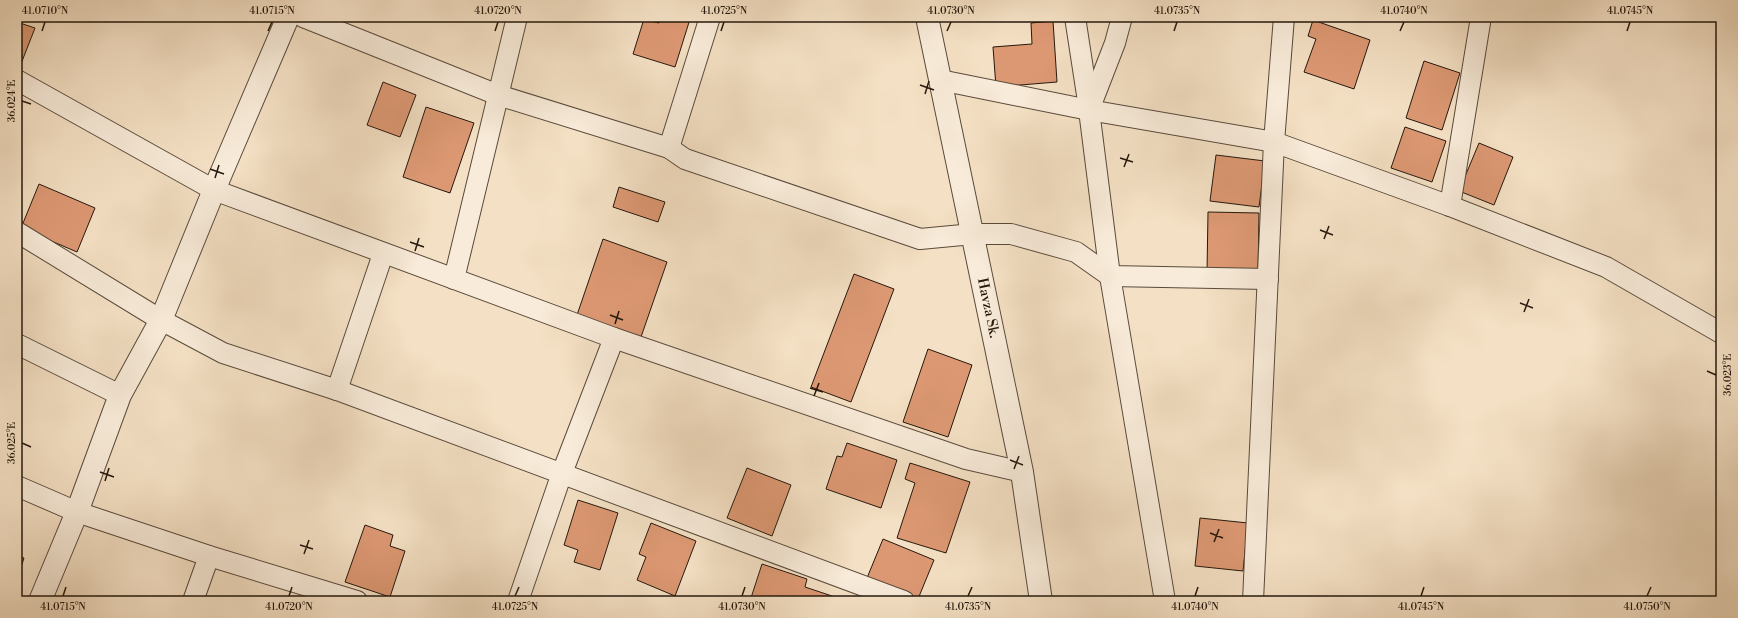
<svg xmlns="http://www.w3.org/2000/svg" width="1738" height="618" font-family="'Libre Bodoni',serif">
  <rect width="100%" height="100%" fill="#f4e0c4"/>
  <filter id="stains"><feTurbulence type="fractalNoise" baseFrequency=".005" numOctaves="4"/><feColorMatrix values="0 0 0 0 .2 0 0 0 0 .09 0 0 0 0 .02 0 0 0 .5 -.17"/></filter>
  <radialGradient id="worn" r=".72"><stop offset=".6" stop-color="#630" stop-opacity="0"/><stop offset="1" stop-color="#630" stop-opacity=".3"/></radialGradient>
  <g fill="#dc9873" stroke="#25180d">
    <path d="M661,17h20l9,2 -15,48 -42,-13 11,-35 15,4z"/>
    <path d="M1313,20l57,20 -16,49 -50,-17 12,-33 -8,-3z"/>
    <path d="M1053,21l4,61 -61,5 -3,-40 39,-3 -1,-21z"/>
    <path d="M17,22l18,6 -16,41 -2,-1z"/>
    <path d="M1424,61l36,12 -18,57 -36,-12z"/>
    <path d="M383,82l33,13 -16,42 -33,-12z"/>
    <path d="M426,107l48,16 -24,70 -47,-16z"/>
    <path d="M1405,127l41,14 -14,41 -41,-14z"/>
    <path d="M1479,143l34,14 -19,48 -35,-14z"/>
    <path d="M1216,155l49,6 -6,46 -49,-6z"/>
    <path d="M39,184l56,24 -18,44 -56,-24z"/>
    <path d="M619,187l46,15 -7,20 -45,-15z"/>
    <path d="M1208,212l51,1 -1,61 -51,-1z"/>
    <path d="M603,239l64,23 -26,75 -64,-22z"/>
    <path d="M854,274l40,15 -43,113 -40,-15z"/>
    <path d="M928,349l44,16 -24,72 -45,-15z"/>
    <path d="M847,443l50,17 -16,48 -55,-19 11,-33 5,1z"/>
    <path d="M910,463l60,19 -24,71 -49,-15 18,-55 -10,-4z"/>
    <path d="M747,468l44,17 -19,51 -45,-18z"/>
    <path d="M578,500l40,13 -18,57 -26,-8 4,-12 -14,-5z"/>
    <path d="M1200,518l48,5 -5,48 -48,-5z"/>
    <path d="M651,523l45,18 -21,55 -38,-16 9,-23 -7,-3z"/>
    <path d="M365,525l28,10 -3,11 15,5 -15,46 -45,-15z"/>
    <path d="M883,539l51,21 -16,39 -51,-21z"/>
    <path d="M17,556l7,2 -7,22z"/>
    <path d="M762,564l45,15 -2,8 42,14h-97z"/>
  </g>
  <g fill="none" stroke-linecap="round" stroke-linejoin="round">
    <defs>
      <g id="minor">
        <path d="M303,17l195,78 171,53 16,11 235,80 53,-5h38l65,18 34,24 158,3"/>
        <path d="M1075,17l14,91"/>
        <path d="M1122,17l-7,26 -26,67 21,166 55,325"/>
        <path d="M17,80l197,110 400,148 352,121 56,13"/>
        <path d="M940,80l149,30 185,32 176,64 156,61 115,66"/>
        <path d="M669,148l41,-131"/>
        <path d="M1450,206l31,-189"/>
        <path d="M17,232l144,88 62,33 114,37 567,211"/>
        <path d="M454,279l63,-262"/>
        <path d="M17,344l103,51"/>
        <path d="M337,390l46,-136"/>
        <path d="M17,486l60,26 132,44 148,45"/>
        <path d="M193,601l16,-45"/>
        <path d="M518,601l44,-128 52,-135"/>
        <path d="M1253,601l21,-459 10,-125"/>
      </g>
      <g id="tertiary">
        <path d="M927,17l95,455 19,129"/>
        <path d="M40,601l37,-89 43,-117 41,-75 53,-130 74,-173"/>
      </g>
    </defs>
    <use href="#minor" stroke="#594a3b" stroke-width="22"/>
    <use href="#tertiary" stroke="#594a3b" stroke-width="24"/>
    <use href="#minor" stroke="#f8ebd9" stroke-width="20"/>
    <use href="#tertiary" stroke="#f8ebd9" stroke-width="22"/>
  </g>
  <path fill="none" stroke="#25180d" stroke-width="1.5" d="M42,31l3,-9M268,31l4,-9M495,31l3,-9M721,31l3,-9M947,31l4,-9M1174,31l3,-9M1400,31l4,-9M1627,31l3,-9M920,85l14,5M925,94l4,-13M22,101l9,3M1120,158l13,4M1124,167l5,-13M210,169l14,5M215,178l4,-13M1320,230l13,5M1324,239l5,-13M410,242l14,5M415,251l4,-13M1520,303l13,5M1524,312l5,-13M610,315l13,5M615,324l4,-13M1707,371l9,4M810,388l13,4M814,396l5,-13M22,443l9,4M1010,460l13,5M1014,469l5,-13M100,472l14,5M105,481l4,-13M1210,533l13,5M1214,542l5,-13M300,545l13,4M304,554l5,-14M63,596l3,-9M289,596l3,-9M515,596l4,-9M742,596l3,-9M968,596l4,-9M1195,596l3,-9M1421,596l3,-9M1647,596l4,-9"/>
  <g text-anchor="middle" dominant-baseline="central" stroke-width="4" stroke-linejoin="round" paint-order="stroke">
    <g font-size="14" fill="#25180d" stroke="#f8ebd9">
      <text transform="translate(988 308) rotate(78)">Havza Sk.</text>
    </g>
  </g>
  <rect width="1738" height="618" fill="none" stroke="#f4e0c4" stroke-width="44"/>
  <rect x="22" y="22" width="1694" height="574" fill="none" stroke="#25180d" stroke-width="1.5"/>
  <g font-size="10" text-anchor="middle" fill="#25180d">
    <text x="45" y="14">41.0710°N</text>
    <text x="272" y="14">41.0715°N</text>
    <text x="498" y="14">41.0720°N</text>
    <text x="724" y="14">41.0725°N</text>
    <text x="951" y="14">41.0730°N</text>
    <text x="1177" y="14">41.0735°N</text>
    <text x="1404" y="14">41.0740°N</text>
    <text x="1630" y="14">41.0745°N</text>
    <text transform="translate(11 101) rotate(-90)" y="4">36.024°E</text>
    <text transform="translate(1727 375) rotate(-90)" y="4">36.023°E</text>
    <text transform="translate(11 443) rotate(-90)" y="4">36.025°E</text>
    <text x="63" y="610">41.0715°N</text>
    <text x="289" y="610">41.0720°N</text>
    <text x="515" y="610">41.0725°N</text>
    <text x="742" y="610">41.0730°N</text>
    <text x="968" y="610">41.0735°N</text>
    <text x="1195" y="610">41.0740°N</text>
    <text x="1421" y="610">41.0745°N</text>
    <text x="1647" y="610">41.0750°N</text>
  </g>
  <rect width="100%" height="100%" filter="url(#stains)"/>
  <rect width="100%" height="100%" fill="url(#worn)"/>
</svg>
